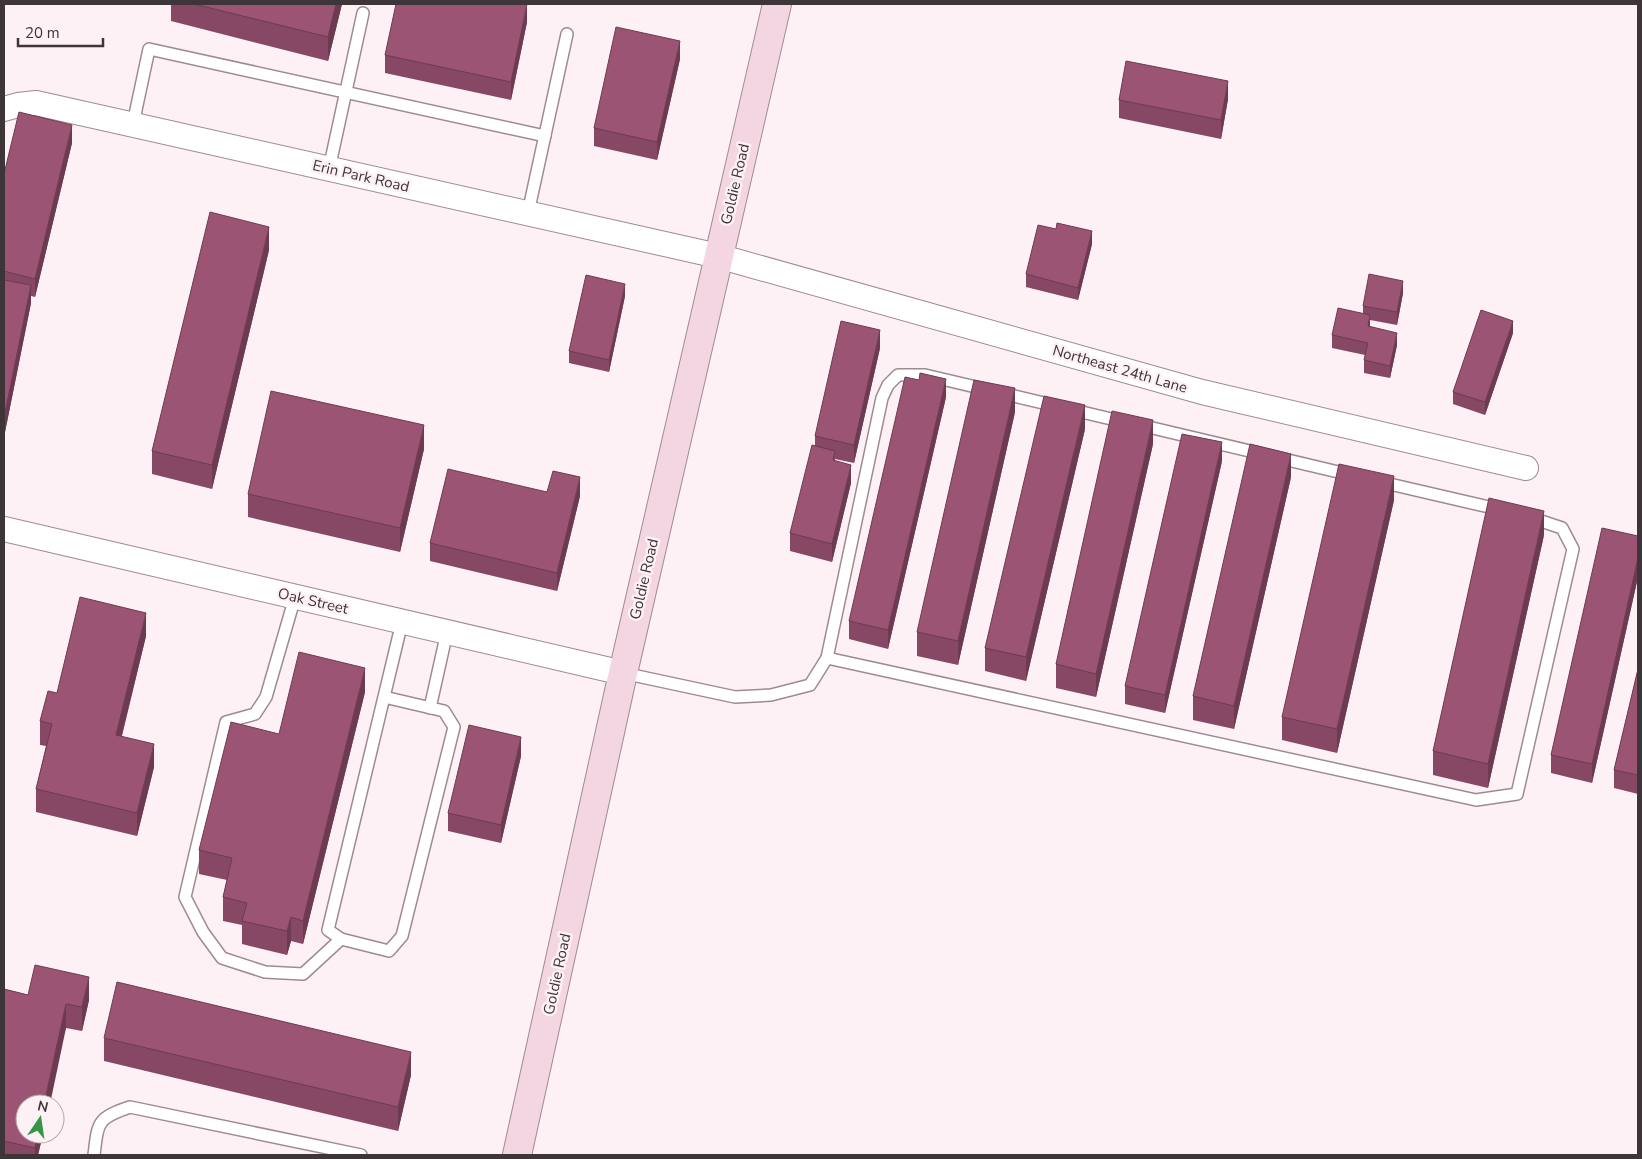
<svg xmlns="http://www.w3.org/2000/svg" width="1642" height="1159" font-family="'Nunito Sans',sans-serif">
  <rect width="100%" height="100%" fill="#fef1f5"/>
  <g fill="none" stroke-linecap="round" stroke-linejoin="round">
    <defs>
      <g id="lane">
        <path d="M133,124l16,-75 396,87"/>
        <path d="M329,169l34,-156"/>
        <path d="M528,213l39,-179"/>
        <path d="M1140,425l211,50"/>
        <path d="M1381,482l121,28"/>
        <path d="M295,597l-29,100 -11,17 -29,8 -41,175 18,35 19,26 43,14 38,2 38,-35"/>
        <path d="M827,658l649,142 41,-6 56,-245 -11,-21 -33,-11"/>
        <path d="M623,673l112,24 36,-2 39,-10 17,-27 55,-260 6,-13 10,-10h27l199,47"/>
        <path d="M384,697l60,14 10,16 -52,209 -13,15 -48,-12 -13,-9 74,-308"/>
        <path d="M430,708l17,-76"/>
        <path d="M94,1155c4,-33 3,-37 36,-48l231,48"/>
      </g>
      <g id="street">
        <path d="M4,109l14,-4 18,-2 682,153 484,136 324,76"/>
        <path d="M4,529l619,144"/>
      </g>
      <path id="secondary" d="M517,1155l106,-482 154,-669"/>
    </defs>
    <use href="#lane" stroke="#9e8b92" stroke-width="14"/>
    <use href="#street" stroke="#9e8b92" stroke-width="26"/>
    <use href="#secondary" stroke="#9e8b92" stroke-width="30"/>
    <use href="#lane" stroke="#fff" stroke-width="11"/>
    <use href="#street" stroke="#fff" stroke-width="24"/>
    <use href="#secondary" stroke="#f4d5e2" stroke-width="28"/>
  </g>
  <g fill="#864864">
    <path d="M171,4h171l-14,57 -157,-40z"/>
    <path d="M527,22l-16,78 -126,-27v-18z"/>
    <path d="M680,59l-23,101 -63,-14v-18z"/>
    <path d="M1228,99l-7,40 -102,-21v-18z"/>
    <path d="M72,143l-37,154 -4,-1v7l-27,134v-263z"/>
    <path d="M1092,244l-14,56 -52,-13v-13z"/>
    <path d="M269,250l-57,239 -60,-15v-23z"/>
    <path d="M1403,293l-6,32 -27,-5v7l27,18 -7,33 -26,-5v-13l1,-5 -33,-7v-13l31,-22v-7z"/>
    <path d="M625,296l-16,76 -40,-9v-12z"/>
    <path d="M1513,333l-28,82 -32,-11v-12z"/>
    <path d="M880,348l-26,115 -19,-4v2l16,22 -19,79 -42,-11v-18l25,-88v-9z"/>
    <path d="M946,397l-58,252 -39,-10v-18z"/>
    <path d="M1015,412l-57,253 -41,-9v-24z"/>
    <path d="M1085,429l-59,252 -41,-10v-23z"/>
    <path d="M1153,444l-57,253 -40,-9v-24z"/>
    <path d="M424,449l-24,103 -152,-35v-23z"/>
    <path d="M1222,461l-57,252 -40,-9v-18z"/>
    <path d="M1291,477l-57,252 -41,-9v-24z"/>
    <path d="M580,496l-23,95 -127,-30v-18z"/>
    <path d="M1394,500l-57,253 -55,-13v-23z"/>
    <path d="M1544,535l-56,253 -55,-13v-24z"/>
    <path d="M1638,536v41l-46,206 -41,-10v-18z"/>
    <path d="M146,636l-24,100 32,31 -17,69 -101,-24v-23l10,-43 -6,-1v-24l17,-28z"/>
    <path d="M1638,669v125l-24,-6v-18z"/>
    <path d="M365,692l-62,252 -12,-3 -4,14 -45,-11v-19l-19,-4v-24l4,-17 -28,-6v-24l80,-116z"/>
    <path d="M521,756l-20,87 -53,-12v-18z"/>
    <path d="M4,989l24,6 61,5 -7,31 -16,-3 -41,106h18l-5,21h-34z"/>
    <path d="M104,1038l307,37 -13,56 -294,-70z"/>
  </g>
  <g fill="#6d3b51">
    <path d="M336,4h6l-14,57v-24z"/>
    <path d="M527,4v18l-16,78v-18z"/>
    <path d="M680,41v18l-23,101v-18z"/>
    <path d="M1228,81v18l-7,40v-19z"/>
    <path d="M72,125v18l-37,154v-18z"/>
    <path d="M269,227v23l-57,239v-24z"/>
    <path d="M1092,231v13l-14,56v-12z"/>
    <path d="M1403,281v12l-6,32v-13z"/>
    <path d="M625,284v12l-16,76v-12z"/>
    <path d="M31,285v18l-27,134v-19z"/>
    <path d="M1370,315v12l-2,-1z"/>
    <path d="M1513,321v12l-28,82v-13z"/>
    <path d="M880,330v18l-26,115v-18z"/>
    <path d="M1397,333v12l-7,33v-12z"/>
    <path d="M946,379v18l-58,252v-19z"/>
    <path d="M1015,388v24l-57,253v-24z"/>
    <path d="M1085,405v24l-59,252v-24z"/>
    <path d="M1153,420v24l-57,253v-23z"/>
    <path d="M424,425v24l-24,103v-24z"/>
    <path d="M1222,442v19l-57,252v-18z"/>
    <path d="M1291,454v23l-57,252v-23z"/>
    <path d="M851,465v18l-19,79v-18z"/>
    <path d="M1394,476v24l-57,253v-24z"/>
    <path d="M580,477v19l-23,95v-18z"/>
    <path d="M1544,511v24l-56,253v-24z"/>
    <path d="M1638,558v19l-46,206v-19z"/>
    <path d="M146,613v23l-30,122v-23z"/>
    <path d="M365,668v24l-62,252v-23z"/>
    <path d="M521,737v19l-20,87v-18z"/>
    <path d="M154,744v23l-17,69v-23z"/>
    <path d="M291,917v24l-4,14v-24z"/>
    <path d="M89,977v23l-7,31v-24z"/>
    <path d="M66,1004v24l-16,76h-6z"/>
    <path d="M411,1052v23l-13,56v-24z"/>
    <path d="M38,1134h5l-5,21h-3v-7z"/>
  </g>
  <g fill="#9c5474" stroke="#6d3b51">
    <path d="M194,4h142l-8,33z"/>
    <path d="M396,4h131l-16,78 -126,-27z"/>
    <path d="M616,27l64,14 -23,101 -63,-14z"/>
    <path d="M1126,61l102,20 -7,39 -102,-20z"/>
    <path d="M19,112l53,13 -37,154 -31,-8v-97z"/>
    <path d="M210,212l59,15 -57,238 -60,-14z"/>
    <path d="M1057,223l35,8 -14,57 -52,-14 12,-49 18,4z"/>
    <path d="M1369,274l34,7 -6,31 -34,-6z"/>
    <path d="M586,275l39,9 -16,76 -40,-9z"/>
    <path d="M4,280l27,5 -27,133z"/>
    <path d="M1338,308l32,7 -2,11 29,7 -7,33 -26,-6 4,-17 -36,-8z"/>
    <path d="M1481,310l32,11 -28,81 -32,-10z"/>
    <path d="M841,321l39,9 -26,115 -39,-9z"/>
    <path d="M920,373l26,6 -58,251 -39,-9 56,-244 14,3z"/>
    <path d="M974,380l41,8 -57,253 -41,-9z"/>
    <path d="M271,391l153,34 -24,103 -152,-34z"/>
    <path d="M1044,396l41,9 -59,252 -41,-9z"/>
    <path d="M1112,411l41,9 -57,254 -40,-10z"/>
    <path d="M1182,434l40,8 -57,253 -40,-9z"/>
    <path d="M1250,444l41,10 -57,252 -41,-10z"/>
    <path d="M812,445l23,6 -2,9 18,5 -19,79 -42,-11z"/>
    <path d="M1339,464l55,12 -57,253 -55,-12z"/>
    <path d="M448,469l99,23 6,-21 27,6 -23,96 -127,-30z"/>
    <path d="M1489,498l55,13 -56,253 -55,-13z"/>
    <path d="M1602,528l36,8v22l-46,206 -41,-9z"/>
    <path d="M80,597l66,16 -30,122 38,9 -17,69 -101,-24 16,-65 -12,-3 8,-30 9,2z"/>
    <path d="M299,652l66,16 -62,253 -12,-4 -4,14 -45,-10 5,-18 -24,-6 9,-39 -33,-8 32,-128 48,12z"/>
    <path d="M1638,669v106l-24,-5z"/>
    <path d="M469,725l52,12 -20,88 -53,-12z"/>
    <path d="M35,965l54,12 -7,30 -16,-3 -22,100h-19v30h13l-3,14 -31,-7v-152l24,6z"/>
    <path d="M117,982l294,70 -13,55 -294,-69z"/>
  </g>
  <g text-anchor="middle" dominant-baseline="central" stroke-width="5" stroke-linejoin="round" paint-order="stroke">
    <g font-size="15" fill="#3d3538" stroke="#fef1f5">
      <text transform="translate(361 176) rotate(13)">Erin Park Road</text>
      <text transform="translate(735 184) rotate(-77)">Goldie Road</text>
      <text transform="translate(1120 369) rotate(16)">Northeast 24th Lane</text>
      <text transform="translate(644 579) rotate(-77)">Goldie Road</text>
      <text transform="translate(313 601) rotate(13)">Oak Street</text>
      <text transform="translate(557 974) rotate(-78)">Goldie Road</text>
    </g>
  </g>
  <rect width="1642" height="1159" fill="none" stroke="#3d3538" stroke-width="10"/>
  <g transform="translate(40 1119) rotate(13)"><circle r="24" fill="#fef1f5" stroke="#b1a6a9"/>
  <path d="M0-4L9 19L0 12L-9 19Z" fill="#379548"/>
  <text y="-8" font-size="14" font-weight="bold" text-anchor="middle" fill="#3d3538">N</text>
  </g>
  <path d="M18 38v8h85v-8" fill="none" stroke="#3d3538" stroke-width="2.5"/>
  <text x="25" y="38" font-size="15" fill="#3d3538" stroke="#fef1f5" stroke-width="4" paint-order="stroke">20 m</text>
</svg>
